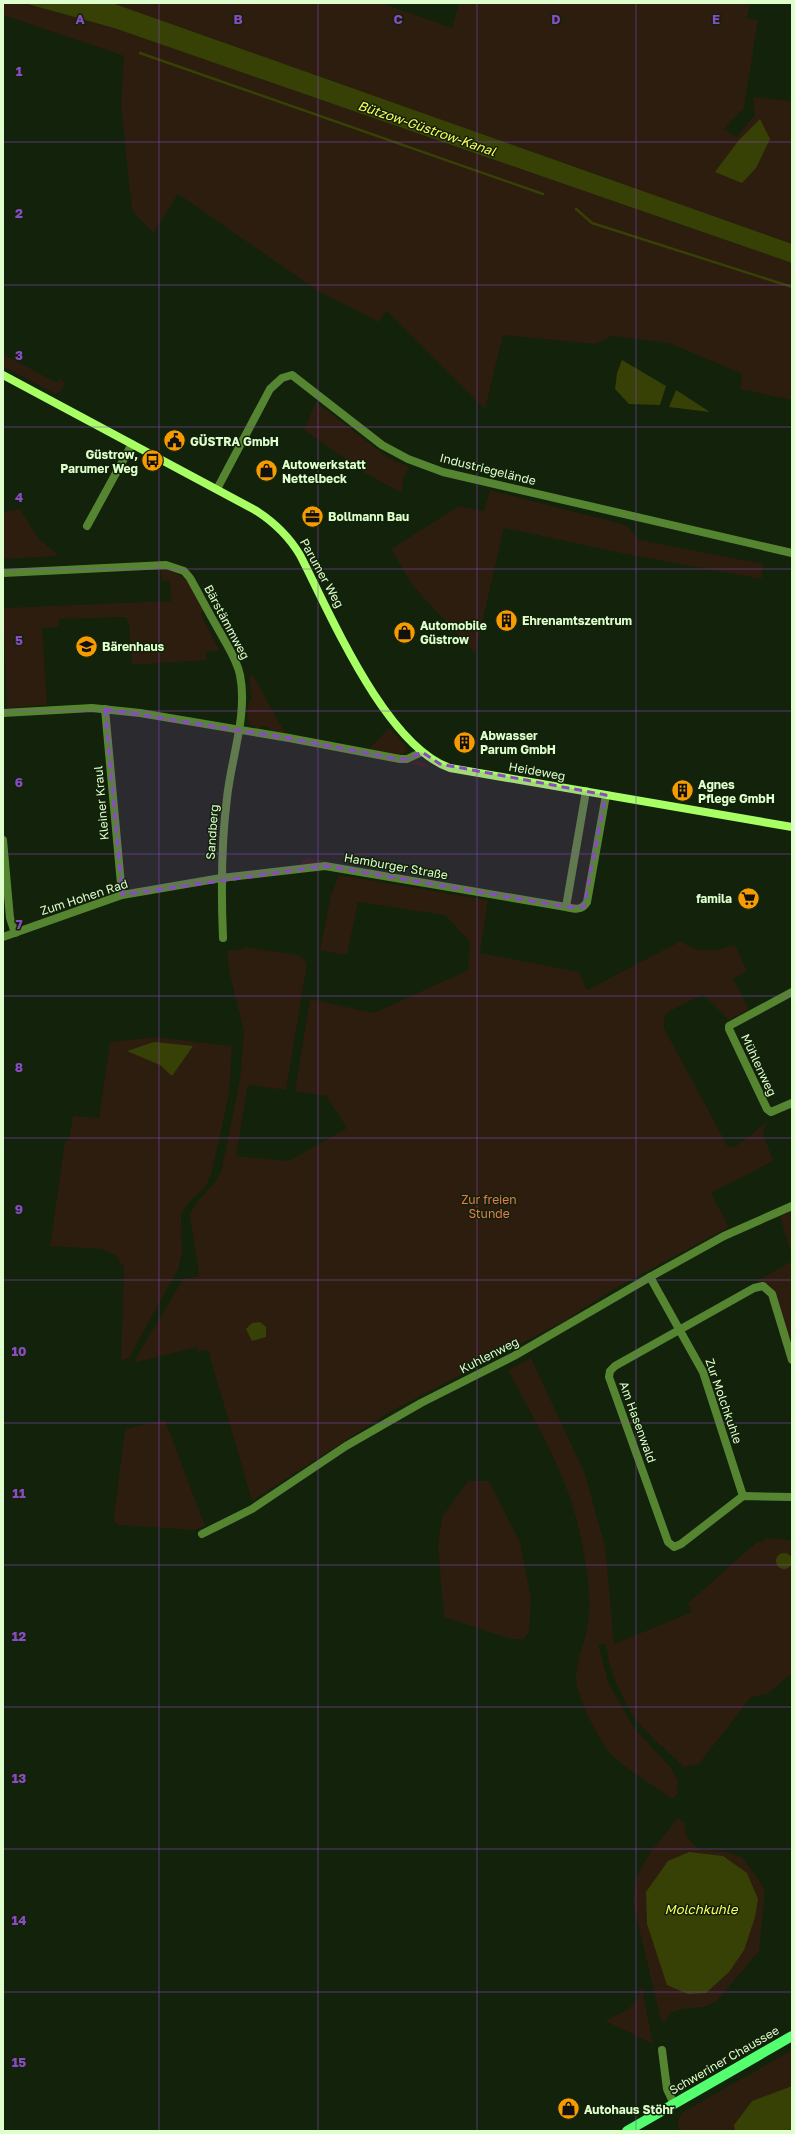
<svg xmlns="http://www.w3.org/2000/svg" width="795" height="2134" font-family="'Golos Text',sans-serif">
  <rect width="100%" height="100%" fill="#12220b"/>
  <g fill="#2c1d0e">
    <path d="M3,3h21l90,25 678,235v137l-52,-11 2,-15 -73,-31 -57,-7 -17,8 -92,-9 -18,74 -98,-98 -8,11 -61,-31 -140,-97 -24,39 -22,-22 -11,-106 3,-49 -121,-41z"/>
    <path d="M112,3h270l70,25 7,-25h281l10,2 -3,13 11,2 -14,88 -20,21 12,8 19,-22 -2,-18 39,4v143z"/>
    <path d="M3,354l54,29 2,-4 6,3 -5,10 -5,2 -52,-28z"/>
    <path d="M316,402l71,55 22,10 -6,12 -1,14 -37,-20 -61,-43z"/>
    <path d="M490,490l136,35 13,15 125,24 -3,15 -135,-25 -122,-26 -29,125 -63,-68 -21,-36 68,-43 25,5z"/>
    <path d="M20,509l18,29 21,18 -56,3v-47z"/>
    <path d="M160,569c28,3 32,19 44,40l-3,5 18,36 -13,2 1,8 -75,5 -3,-42 -4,-6 -66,2v8l-17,1 5,77 -40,3 -4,-100 168,-7 -1,-20h-8z"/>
    <path d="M253,675l32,58 -16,-3 1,-2 -8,-2 -1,3 -8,-2 -6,-8 2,-19h3l-3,-23z"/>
    <path d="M389,728l17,18 1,5 -5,4 -33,-6z"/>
    <path d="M420,761l11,7 -23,-4z"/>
    <path d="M308,858l23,3 -30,4 1,-4z"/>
    <path d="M339,875l149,25 -8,53 99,19 8,18 94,-49c18,14 33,10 54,4l12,26 -14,8 16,30 -20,11 -26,-26 -38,20 -1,14 64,119 8,-1 31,-24 -4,11 10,28 -62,32 18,34 -115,62 -53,34 -173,90 -136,88 -44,-151 -10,2 -1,-5 -60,15 -3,-1 49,-82 16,-3 -9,-60c4,-16 24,-28 31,-44l19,-93 4,-47 -15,-61 -2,-20 17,-2v-2l54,8 6,4 3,5 -21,126 -38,-5 -12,71 53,5 58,-33 -21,-32 -31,-5 15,-92 64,14 94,-43 2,-28 -25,-27 -87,-13 -11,53 -27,-5 11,-55z"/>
    <path d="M154,1037l78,9 -3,49 -18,80 -6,12 -18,17 -6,10 1,38 -4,18 -50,89 -7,1 3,-93 -9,-12 -14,-6 -51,-3 15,-105h4l4,-25 26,2 11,-76z"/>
    <path d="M792,1211v45l-12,-39z"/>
    <path d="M792,1261v90l-17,-59 -5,-7 -13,-4z"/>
    <path d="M531,1358l54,116 20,72 9,98 78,-32 -4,-9 70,-62 4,2 4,-5 26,2v133l-25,21 -16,3 -52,67 -15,3c-14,-14 -39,-34 -49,-49 -14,-21 -27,-49 -29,-74l-8,-1 10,39 26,46 37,40 7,13 -1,13 -3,4h-4c-18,-14 -40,-26 -56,-41 -14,-14 -39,-62 -38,-81 1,-18 10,-36 12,-53 4,-27 -2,-58 -7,-84 -11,-60 -45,-115 -73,-169z"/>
    <path d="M165,1420l40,106 -11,4 -75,-5 -5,-3v-5l11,-88z"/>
    <path d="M468,1481h21l31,61 11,56 -2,34 -6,8 -15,-2 -64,-21 -6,-70 4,-30z"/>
    <path d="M678,1818l7,5 1,13 12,13 33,4 11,4 19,26 4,9 -6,59 -43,51 -12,5 -22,2 -12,4 -4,8h-5l-28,-119 3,-25 15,-26z"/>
    <path d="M642,1987l11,57 -48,-23c22,-11 28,-11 37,-34z"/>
    <path d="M792,2050v36l-40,15 -18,24 1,6h-56l-1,-11 5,-8z"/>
  </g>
  <g fill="#374105">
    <path d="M24,3h88l680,241v19l-678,-235z"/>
    <path d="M760,119l10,20 -14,29 -14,15 -27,-11 24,-32z"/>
    <path d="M622,360l44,26 -6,19 -31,-1 -14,-15 2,-16z"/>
    <path d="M676,390l34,22 -41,-5z"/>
    <path d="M154,1042l39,4 -21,30 -12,-11 -33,-14z"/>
    <path d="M260,1322l6,5v10l-14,4 -6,-12 6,-6z"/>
    <circle cx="784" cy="1561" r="8"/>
    <path d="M689,1852l34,4 24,17 11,26 -3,18 -11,33 -15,22 -23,21 -18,1 -21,-9 -20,-61 -1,-32 22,-31z"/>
    <path d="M792,2086v45h-57l-1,-6 18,-24z"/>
  </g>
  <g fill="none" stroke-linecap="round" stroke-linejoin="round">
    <g stroke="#374105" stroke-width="2.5">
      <path d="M140,53l403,141"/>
      <path d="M576,209l16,14 200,64"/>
    </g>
    <g stroke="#568532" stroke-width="8">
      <path d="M217,489l53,-100 12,-11 10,-3 90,70 26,14 35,13 349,81"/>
      <path d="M87,526l45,-82"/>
      <path d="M3,573l163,-8 18,6 6,7c10,18 20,37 31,56 7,13 16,26 19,41 8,39 -9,84 -13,123 -6,47 -6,93 -4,140"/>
      <path d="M105,709l17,186"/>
      <path d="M3,713l89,-5 48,5 149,25 111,21h7l15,-7"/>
      <path d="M586,791l-20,116c8,2 16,4 21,-5l19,-107"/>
      <path d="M3,840l7,78 5,15"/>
      <path d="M3,937l119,-42 99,-17 104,-12 241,41"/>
      <path d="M792,992l-63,34v3l38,80 4,3 21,-9"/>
      <path d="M650,1277l53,95 40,124"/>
      <path d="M792,1360l-20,-66 -9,-8 -9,2 -139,78 -5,5 -1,6 59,165 6,5 7,-3 62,-48 49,1"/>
      <path d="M202,1534l50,-25 94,-63 75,-43 93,-47 136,-79 74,-41 68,-30"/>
      <path d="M662,2050l5,39 7,15"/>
    </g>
    <path stroke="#a8ff63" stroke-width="8" d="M3,375l252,135c19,12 33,25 45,45 31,60 85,190 150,213l342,59"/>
    <path stroke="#53ff6e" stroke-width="10" d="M627,2131l165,-95"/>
  </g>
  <path fill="#8a4cc1" fill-opacity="0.2" stroke="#8a4cc1" stroke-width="3" stroke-dasharray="8 5" stroke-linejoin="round" d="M105,709l184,29 111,21h7l15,-7 18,12 166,31 -22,112h-18l-241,-41 -203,29z"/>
  <path fill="none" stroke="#8a4cc1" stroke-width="1" stroke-opacity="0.55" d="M159,3v2128M318,3v2128M477,3v2128M636,3v2128M3,142h789M3,285h789M3,427h789M3,569h789M3,711h789M3,854h789M3,996h789M3,1138h789M3,1280h789M3,1423h789M3,1565h789M3,1707h789M3,1849h789M3,1992h789"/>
  <defs>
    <symbol id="civic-disc" viewBox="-11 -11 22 22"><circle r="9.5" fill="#f79c00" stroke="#12220b"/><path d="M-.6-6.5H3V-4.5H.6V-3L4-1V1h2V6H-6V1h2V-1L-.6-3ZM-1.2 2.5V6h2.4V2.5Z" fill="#111"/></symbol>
    <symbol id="bus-disc" viewBox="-11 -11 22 22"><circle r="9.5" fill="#f79c00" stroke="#12220b"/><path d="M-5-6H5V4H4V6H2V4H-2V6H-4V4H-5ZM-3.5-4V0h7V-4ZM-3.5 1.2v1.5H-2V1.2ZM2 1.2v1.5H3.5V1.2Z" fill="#111"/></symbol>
    <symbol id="shop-disc" viewBox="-11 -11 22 22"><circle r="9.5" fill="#f79c00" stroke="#12220b"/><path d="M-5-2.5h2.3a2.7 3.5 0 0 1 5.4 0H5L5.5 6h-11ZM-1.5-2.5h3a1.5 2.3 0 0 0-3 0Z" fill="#111"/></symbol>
    <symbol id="office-disc" viewBox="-11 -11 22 22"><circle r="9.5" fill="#f79c00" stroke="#12220b"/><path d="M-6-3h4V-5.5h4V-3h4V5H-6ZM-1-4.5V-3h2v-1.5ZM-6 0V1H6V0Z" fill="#111"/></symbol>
    <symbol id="building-disc" viewBox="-11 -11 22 22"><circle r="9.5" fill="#f79c00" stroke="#12220b"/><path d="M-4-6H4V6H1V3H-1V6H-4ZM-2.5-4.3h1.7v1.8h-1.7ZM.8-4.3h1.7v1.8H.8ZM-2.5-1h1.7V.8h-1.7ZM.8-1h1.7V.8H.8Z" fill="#111"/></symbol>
    <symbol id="school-disc" viewBox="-11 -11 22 22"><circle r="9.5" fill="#f79c00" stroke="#12220b"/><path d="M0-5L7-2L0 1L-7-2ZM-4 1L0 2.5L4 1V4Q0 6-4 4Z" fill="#111"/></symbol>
    <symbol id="supermarket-disc" viewBox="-11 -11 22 22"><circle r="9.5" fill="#f79c00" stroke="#12220b"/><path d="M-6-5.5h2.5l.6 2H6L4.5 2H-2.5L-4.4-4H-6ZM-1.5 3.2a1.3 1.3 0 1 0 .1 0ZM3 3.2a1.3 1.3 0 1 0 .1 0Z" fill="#111"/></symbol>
  </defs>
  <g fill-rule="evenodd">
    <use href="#civic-disc" x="162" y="428" width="25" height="25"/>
    <use href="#bus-disc" x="140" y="448" width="25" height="25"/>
    <use href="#shop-disc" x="254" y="458" width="25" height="25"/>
    <use href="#office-disc" x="300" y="504" width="25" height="25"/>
    <use href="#building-disc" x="494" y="608" width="25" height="25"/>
    <use href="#shop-disc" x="392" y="620" width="25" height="25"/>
    <use href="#school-disc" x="74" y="634" width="25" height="25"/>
    <use href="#building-disc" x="452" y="730" width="25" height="25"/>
    <use href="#building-disc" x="670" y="778" width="25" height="25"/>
    <use href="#supermarket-disc" x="736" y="886" width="25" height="25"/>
    <use href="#shop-disc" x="556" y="2096" width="25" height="25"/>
  </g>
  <g text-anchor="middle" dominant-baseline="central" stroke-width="3" stroke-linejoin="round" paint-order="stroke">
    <g font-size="12" font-weight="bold" fill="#deffcc" stroke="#12220b" text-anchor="start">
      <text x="190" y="441">GÜSTRA GmbH</text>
      <text x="138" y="454" text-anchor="end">Güstrow,<tspan x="138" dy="14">Parumer Weg</tspan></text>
      <text x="282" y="464">Autowerkstatt<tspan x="282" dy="14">Nettelbeck</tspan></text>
      <text x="328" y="516">Bollmann Bau</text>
      <text x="522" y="620">Ehrenamtszentrum</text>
      <text x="420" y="625">Automobile<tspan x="420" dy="14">Güstrow</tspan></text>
      <text x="102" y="646">Bärenhaus</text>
      <text x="480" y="735">Abwasser<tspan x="480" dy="14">Parum GmbH</tspan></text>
      <text x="698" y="784">Agnes<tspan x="698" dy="14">Pflege GmbH</tspan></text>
      <text x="732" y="898" text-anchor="end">famila</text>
      <text x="584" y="2109">Autohaus Stöhr</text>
    </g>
    <g font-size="12" fill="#deffcc" stroke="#12220b">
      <text transform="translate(488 469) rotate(14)">Industriegelände</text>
      <text transform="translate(322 573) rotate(61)">Parumer Weg</text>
      <text transform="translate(227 622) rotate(62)">Bärstämmweg</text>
      <text transform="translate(537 771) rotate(10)">Heideweg</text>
      <text transform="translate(101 803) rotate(-95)">Kleiner Kraul</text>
      <text transform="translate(212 832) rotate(-86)">Sandberg</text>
      <text transform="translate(396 866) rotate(10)">Hamburger Straße</text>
      <text transform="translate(84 897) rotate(-18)">Zum Hohen Rad</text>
      <text transform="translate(759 1065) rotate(65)">Mühlenweg</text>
      <text transform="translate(489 1355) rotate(-27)">Kuhlenweg</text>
      <text transform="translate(724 1401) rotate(71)">Zur Molchkuhle</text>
      <text transform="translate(638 1422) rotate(70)">Am Hasenwald</text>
      <text transform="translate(724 2060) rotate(-30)">Schweriner Chaussee</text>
    </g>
    <g font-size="12" fill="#e97a4e" stroke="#12220b">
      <text x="489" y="1199">Zur freien<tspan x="489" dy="14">Stunde</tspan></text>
    </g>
    <g font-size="13" font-style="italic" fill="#fffe5a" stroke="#12220b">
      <text transform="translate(427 128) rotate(19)">Bützow-Güstrow-Kanal</text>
      <text x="701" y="1909">Molchkuhle</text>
    </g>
  </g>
  <g font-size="13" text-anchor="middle" font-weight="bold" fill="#8a4cc1" stroke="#12220b" stroke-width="3" stroke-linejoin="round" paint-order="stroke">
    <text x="80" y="24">A</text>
    <text x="238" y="24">B</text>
    <text x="398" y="24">C</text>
    <text x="556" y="24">D</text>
    <text x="716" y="24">E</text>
    <text x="19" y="76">1</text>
    <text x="19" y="218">2</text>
    <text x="19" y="360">3</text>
    <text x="19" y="502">4</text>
    <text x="19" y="645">5</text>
    <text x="19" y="787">6</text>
    <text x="19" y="929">7</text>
    <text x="19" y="1072">8</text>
    <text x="19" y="1214">9</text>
    <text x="19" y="1356">10</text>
    <text x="19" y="1498">11</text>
    <text x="19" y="1641">12</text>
    <text x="19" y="1783">13</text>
    <text x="19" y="1925">14</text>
    <text x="19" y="2067">15</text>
  </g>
  <rect width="795" height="2134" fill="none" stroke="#deffcc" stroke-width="8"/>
</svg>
